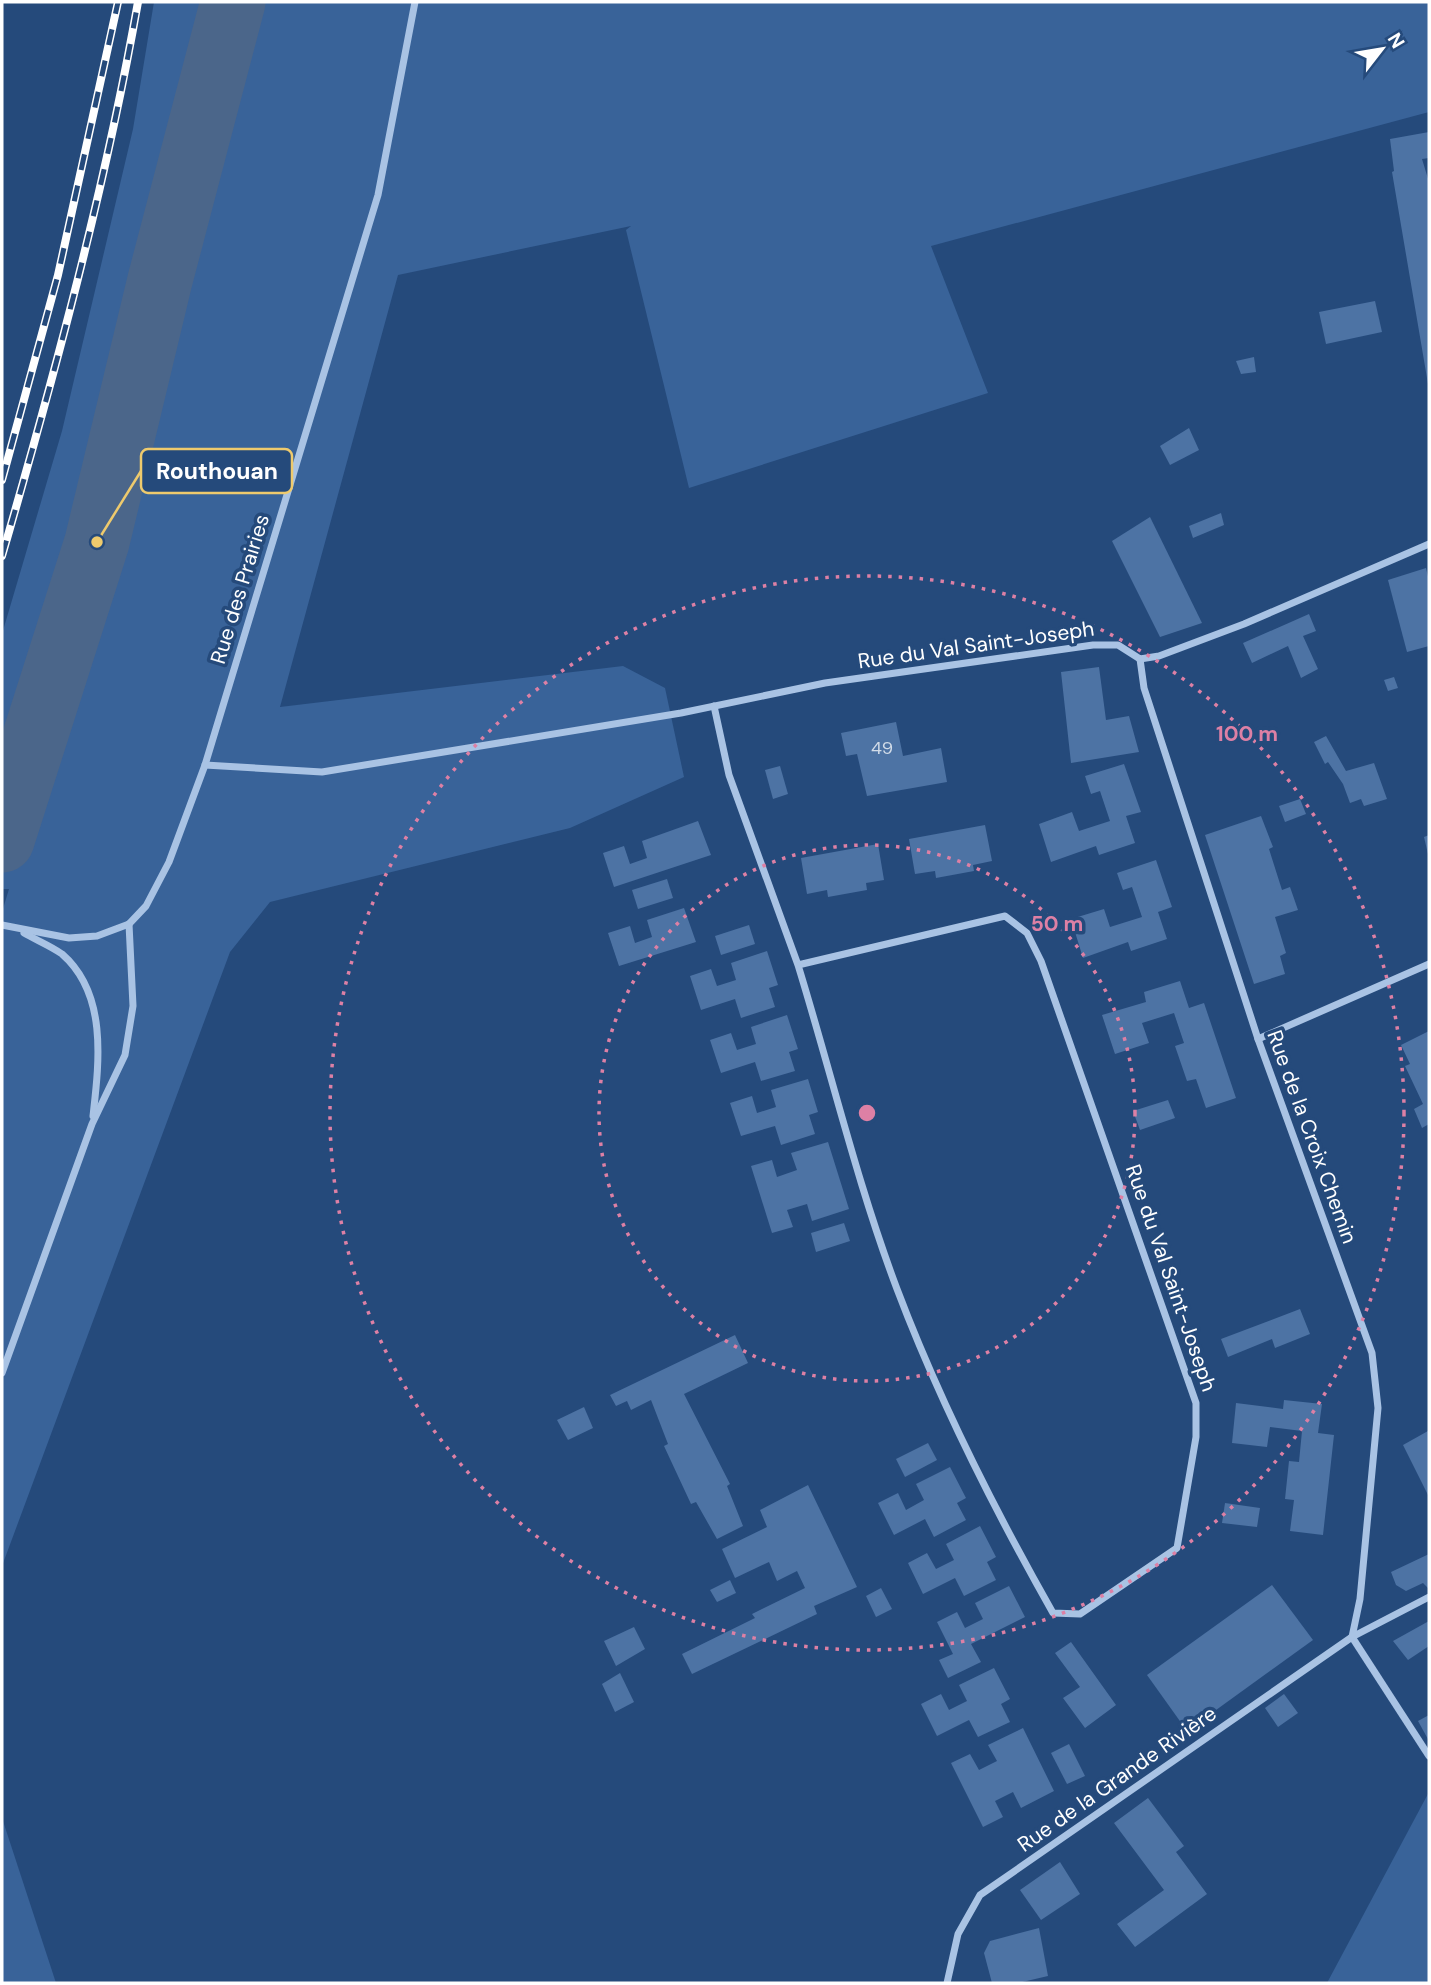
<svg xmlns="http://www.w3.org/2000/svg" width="1431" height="1985" font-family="'DM Sans',sans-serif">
  <rect width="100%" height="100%" fill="#254a7b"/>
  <g fill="#396399">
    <path d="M154,2h1275v110l-498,134 57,147 -299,95 -63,-258 5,-4 -233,49 -118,432 343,-41 42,22 19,89 -114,51 -300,74 -40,50 -228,614v-654l7,-23h-7v-255l60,-203 71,-302z"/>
    <path d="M1429,1792v191h-102z"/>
    <path d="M2,1818l54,165h-54z"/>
  </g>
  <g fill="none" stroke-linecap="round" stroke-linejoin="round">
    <path stroke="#4b668a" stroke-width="65" d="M2,840l95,-298 63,-262 73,-278"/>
  </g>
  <g fill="#4d73a4">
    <path d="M1429,132v26l-7,1 7,23 -1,202 -36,-212 2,-1 -4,-32z"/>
    <path d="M1375,301l7,31 -56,12 -7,-32z"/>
    <path d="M1254,357l2,15 -15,2 -5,-13z"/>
    <path d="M1189,428l10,22 -29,15 -10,-19z"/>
    <path d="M1221,513l3,12 -31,13 -4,-12z"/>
    <path d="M1150,517l52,106 -42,14 -48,-96z"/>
    <path d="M1426,568l3,13v65l-22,6 -19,-72z"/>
    <path d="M1309,614l7,17 -13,5 15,33 -17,9 -13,-32 -36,17 -9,-20z"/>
    <path d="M1099,667l7,53 23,-4 10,36 -68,11 -10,-91z"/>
    <path d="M1394,677l4,11 -10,3 -4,-11z"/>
    <path d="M896,722l7,34 38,-8 6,34 -80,14 -10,-42 -11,2 -5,-23z"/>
    <path d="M1326,736l20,35 28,-8 13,36 -23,7 -3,-7 -11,4 -7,-19 -15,-22 -3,2 -11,-22z"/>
    <path d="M1124,764l17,48 -15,4 9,27 -36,12 -3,-9 -45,16 -12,-38 33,-12 7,19 31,-10 -10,-30 -9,3 -6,-18z"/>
    <path d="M780,766l8,28 -15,5 -8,-29z"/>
    <path d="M1300,799l6,15 -21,8 -6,-16z"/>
    <path d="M1261,816l12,31 -4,2 13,41 8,-3 8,23 -23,7 11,36 -6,3 5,18 -31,10 -49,-149z"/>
    <path d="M698,821l13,34 -97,32 -11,-34 21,-7 6,18 17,-6 -5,-17z"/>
    <path d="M985,825l7,36 -19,4 1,6 -38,7 -1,-7 -20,3 -6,-35z"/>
    <path d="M1429,835v19h-1l-4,-17z"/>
    <path d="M878,844l6,36 -18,3 1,7 -39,7 -1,-7 -20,4 -6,-36z"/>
    <path d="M1156,860l16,47 -14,5 9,27 -36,12 -3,-9 -45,16 -12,-39 33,-10 6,18 32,-10 -10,-30 -9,3 -6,-17z"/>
    <path d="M667,879l6,19 -35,11 -6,-19z"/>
    <path d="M684,908l12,34 -77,24 -11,-33 22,-7 5,17 17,-6 -5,-17z"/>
    <path d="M749,925l6,19 -34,11 -6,-19z"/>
    <path d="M767,951l11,34 -9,3 6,19 -34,11 -6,-19 -34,11 -11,-34 21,-7 6,17 19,-6 -5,-17z"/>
    <path d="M1180,981l9,27 15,-5 32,95 -30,10 -10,-29 -9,2 -12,-35 9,-3 -10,-30 -32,10 7,20 -34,11 -13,-39 44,-13 -2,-10z"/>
    <path d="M787,1015l11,34 -9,3 6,19 -34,10 -6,-19 -34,11 -11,-33 21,-7 6,17 19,-6 -5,-17z"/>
    <path d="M1429,1031v93l-7,4 -8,-19 9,-5 -18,-38 5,-2 -9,-19z"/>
    <path d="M808,1079l10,33 -9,3 6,19 -34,11 -6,-19 -34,10 -11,-33 22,-7 5,17 19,-6 -5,-17z"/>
    <path d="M1168,1100l7,18 -35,12 -7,-19z"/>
    <path d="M828,1142l21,67 -37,12 -5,-17 -20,6 6,17 -21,6 -21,-67 21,-6 5,17 20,-7 -6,-17z"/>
    <path d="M844,1223l6,18 -34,11 -5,-19z"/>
    <path d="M1300,1309l10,25 -35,14 -3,-9 -44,18 -7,-18z"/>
    <path d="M735,1335l13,28 -64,31 46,90 -3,2 16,40 -26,13 -21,-37 -5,2 -27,-58 4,-2 -17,-44 -20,10 -4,-9 -11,5 -6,-11z"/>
    <path d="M1284,1400l38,4 -4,29 16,2 -11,100 -33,-4 4,-31 -9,-1 4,-38 10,1 3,-31 -32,-4 -3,20 -35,-4 4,-40 47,6z"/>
    <path d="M584,1407l9,21 -25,12 -11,-20z"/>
    <path d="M1428,1431l1,2v64l-26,-52z"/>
    <path d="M928,1443l9,17 -32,17 -9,-18z"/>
    <path d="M950,1467l16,31 -9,5 9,17 -32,17 -9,-18 -31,16 -16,-32 20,-10 8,17 18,-10 -8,-16z"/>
    <path d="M808,1485l49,102 -43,19 3,8 -125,60 -10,-20 73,-36 -3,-4 53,-26 -8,-17 -20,10 -8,-19 -34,16 -13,-29 45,-22 -7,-17z"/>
    <path d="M1225,1503l35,5 -3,19 -35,-4z"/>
    <path d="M980,1526l16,31 -9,5 9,18 -32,16 -9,-18 -32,16 -15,-31 19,-10 9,16 18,-9 -8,-16z"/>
    <path d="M1429,1554v35l-6,-6 -17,8 -10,-6 -5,-13z"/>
    <path d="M730,1580l6,13 -19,9 -7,-12z"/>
    <path d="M1272,1585l41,55 -126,91 -40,-56z"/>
    <path d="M1009,1586l16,31 -54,27 10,18 -33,16 -9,-18 14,-6 -16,-32 20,-10 8,16 18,-9 -8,-16z"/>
    <path d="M881,1588l11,21 -16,8 -10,-21z"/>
    <path d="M1429,1621v25l-21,14 -15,-19z"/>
    <path d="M634,1627l11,22 -29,17 -12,-25z"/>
    <path d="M1071,1642l45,63 -31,23 -22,-30 17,-11 -25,-34z"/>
    <path d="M994,1668l16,31 -9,5 9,18 -32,15 -9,-17 -32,16 -16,-32 20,-10 8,16 18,-9 -8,-16z"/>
    <path d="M620,1673l14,29 -19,10 -13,-28z"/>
    <path d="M1284,1694l14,19 -20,14 -13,-19z"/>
    <path d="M1429,1715v26l-11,-20z"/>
    <path d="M1023,1728l31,63 -33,17 -8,-16 -18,9 8,16 -20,10 -32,-64 19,-9 9,16 18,-9 -9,-16z"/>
    <path d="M1069,1744l16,32 -18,8 -16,-31z"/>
    <path d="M1148,1798l36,48 -8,6 31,42 -72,53 -18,-23 47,-34 -50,-67z"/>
    <path d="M1060,1862l20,32 -39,26 -21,-30z"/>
    <path d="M1039,1928l9,48 -30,7h-26l-8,-30 6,-12z"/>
  </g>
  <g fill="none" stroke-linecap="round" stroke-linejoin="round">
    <g stroke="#a9c3e4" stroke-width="7">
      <path d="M1140,659l4,29 114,351 114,314 6,55 -18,191 -8,38"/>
      <path d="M714,706l15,69 69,190 207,-49 22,17 14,28 155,442v34l-19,111 -97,66 -27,-1c-59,-104 -114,-213 -156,-324 -40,-106 -66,-217 -99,-324"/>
      <path d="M205,765l117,7 359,-59 144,-30 268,-38h25l22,14 19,-3 85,-32 185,-80"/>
      <path d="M2,925l67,13 28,-2 32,-12 17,-18 23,-44 36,-97 173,-570 37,-193"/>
      <path d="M24,933c12,7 27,13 38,21 46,40 37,109 31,162"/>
      <path d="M1258,1039l171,-75"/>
      <path d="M2,1373l90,-249 33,-69 8,-49 -4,-82"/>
      <path d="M1352,1637l77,119"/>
      <path d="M947,1983l11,-49 22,-39 372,-258 77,-40"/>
    </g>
    <defs>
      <g id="rail">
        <path d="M2,480l56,-205 60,-273"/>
        <path d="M2,556c53,-183 103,-367 136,-554"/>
      </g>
    </defs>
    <use href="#rail" stroke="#fff" stroke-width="8"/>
    <use href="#rail" stroke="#254a7b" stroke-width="5" stroke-dasharray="16" stroke-linecap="butt"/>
  </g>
  <g fill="none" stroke="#dd80a5" stroke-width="3.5" stroke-dasharray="3.5 7">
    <circle cx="867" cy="1113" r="268"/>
    <circle cx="867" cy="1113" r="537"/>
  </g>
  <g text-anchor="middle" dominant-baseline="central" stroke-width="7" stroke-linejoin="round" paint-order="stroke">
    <g font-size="18" fill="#d2dce8">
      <text x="882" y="748">49</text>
    </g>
    <g font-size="21" fill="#fff" stroke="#254a7b">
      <text transform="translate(240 589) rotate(-73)">Rue des Prairies</text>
      <text transform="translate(976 645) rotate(-8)">Rue du Val Saint-Joseph</text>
      <text transform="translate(1312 1137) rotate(70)">Rue de la Croix Chemin</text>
      <text transform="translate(1171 1278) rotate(71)">Rue du Val Saint-Joseph</text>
      <text transform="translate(1117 1779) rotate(-35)">Rue de la Grande Rivière</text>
    </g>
  </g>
  <circle cx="867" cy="1113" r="10" fill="#dd80a5" stroke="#254a7b" stroke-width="3.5"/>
  <g font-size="21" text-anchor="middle" font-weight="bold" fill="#dd80a5" stroke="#254a7b" stroke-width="7" stroke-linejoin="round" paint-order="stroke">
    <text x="1247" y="741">100 m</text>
    <text x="1057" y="931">50 m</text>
  </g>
  <path fill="none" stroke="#eeca6d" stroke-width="2.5" d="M97 542L141 471"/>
  <circle fill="#eeca6d" stroke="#254a7b" stroke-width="2.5" cx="97" cy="542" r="7"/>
  <rect fill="#254a7b" stroke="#eeca6d" stroke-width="2.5" x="141" y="449" width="151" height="44" rx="7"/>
  <g font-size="23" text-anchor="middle" font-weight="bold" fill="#fff">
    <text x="217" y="479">Routhouan</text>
  </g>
  <rect width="1431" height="1985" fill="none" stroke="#ffffff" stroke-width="7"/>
  <g transform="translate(1382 49) rotate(59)" stroke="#254a7b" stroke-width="5" paint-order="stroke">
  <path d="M0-5L12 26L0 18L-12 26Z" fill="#ffffff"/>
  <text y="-10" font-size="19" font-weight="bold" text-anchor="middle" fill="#ffffff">N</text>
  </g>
</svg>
